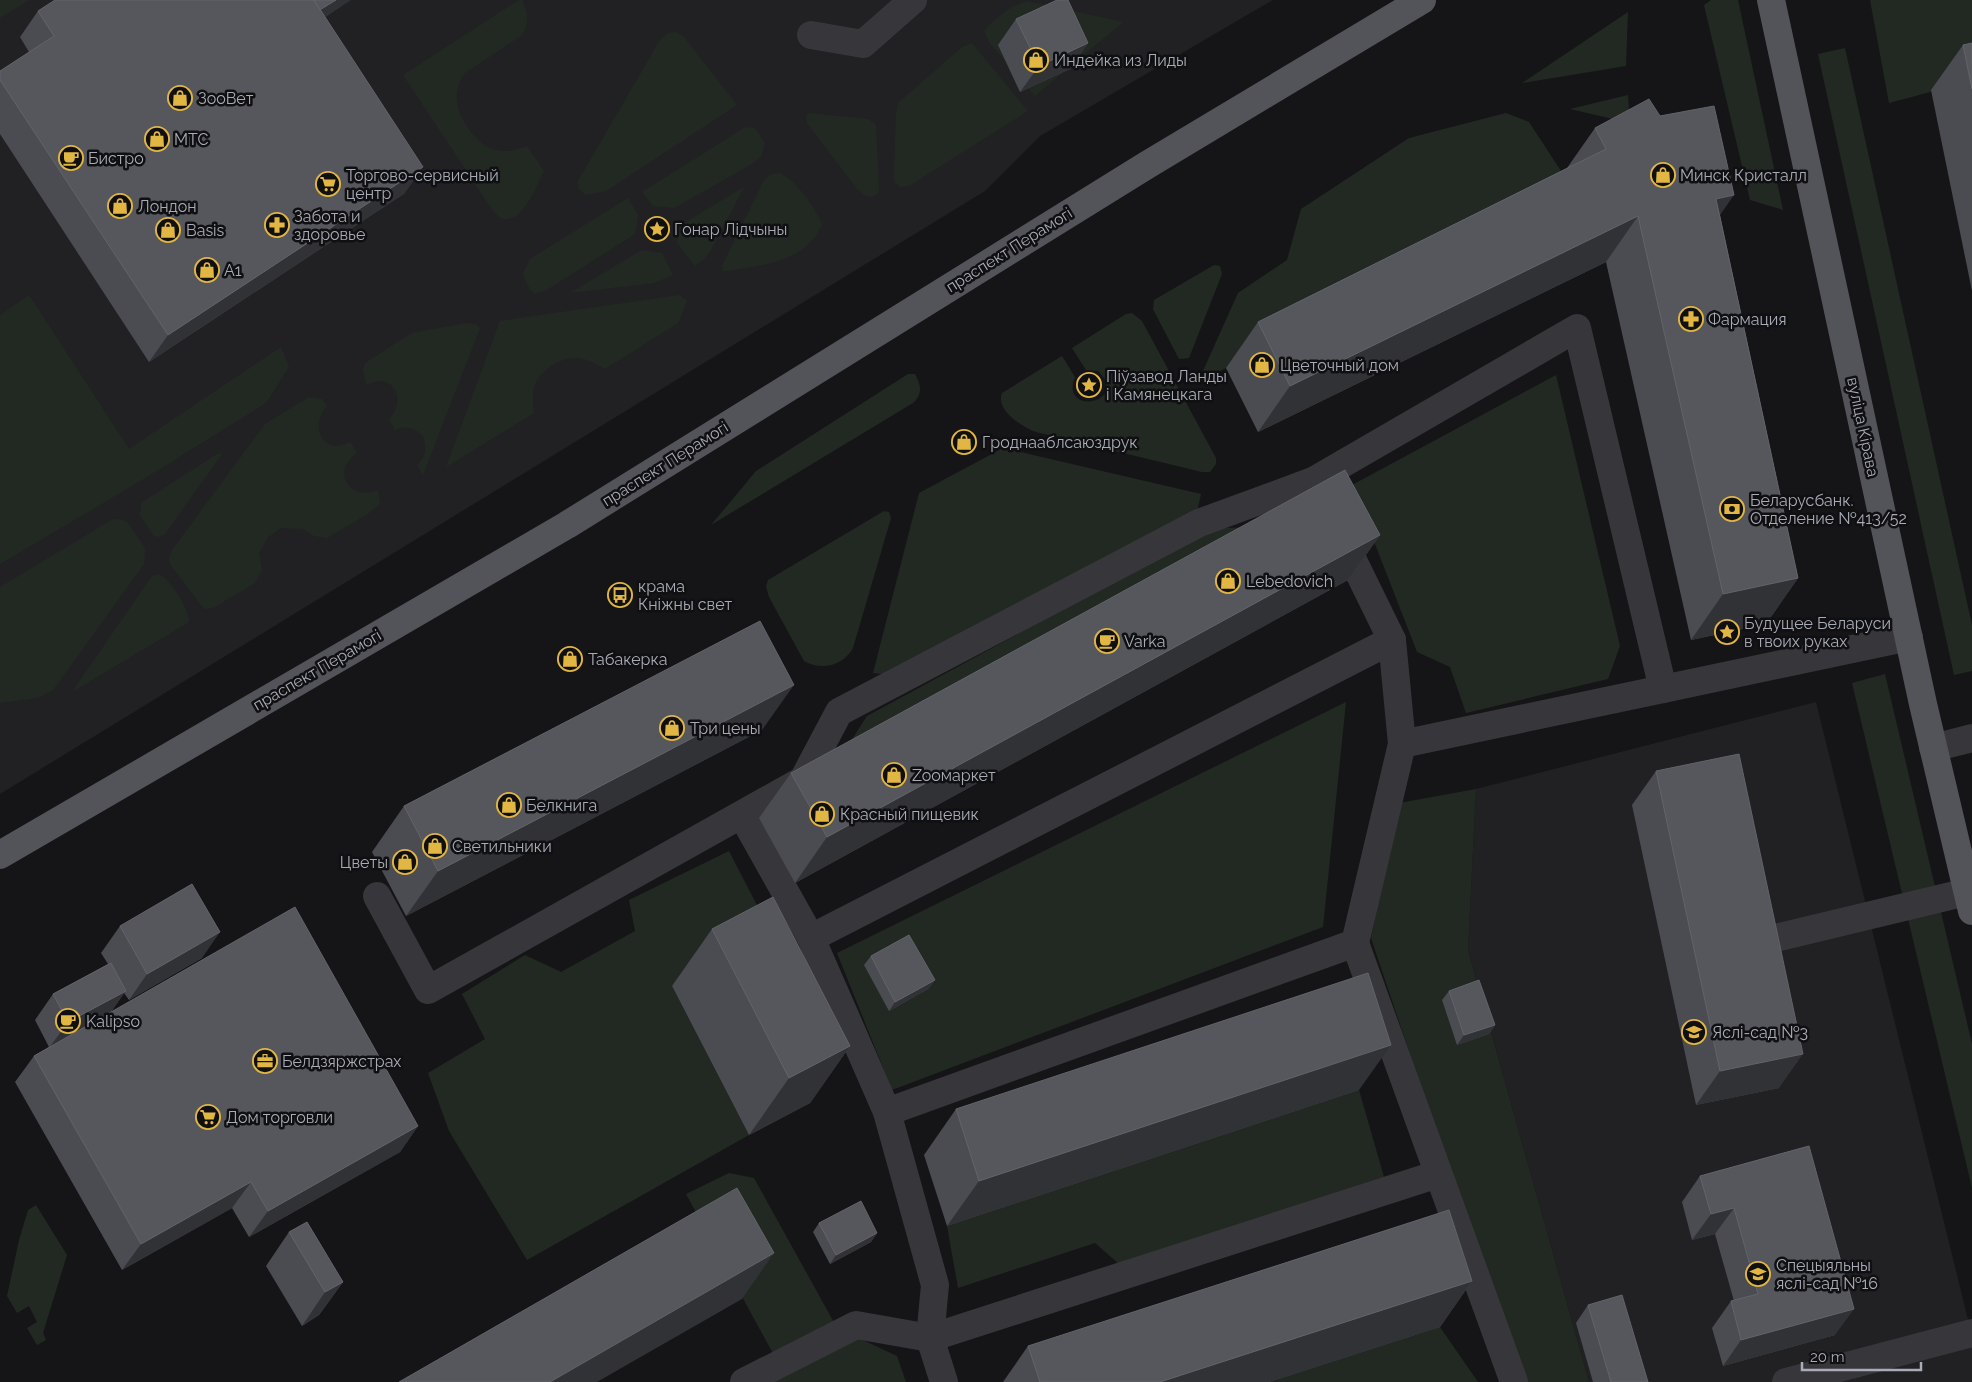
<svg xmlns="http://www.w3.org/2000/svg" width="1972" height="1382" font-family="Raleway,sans-serif">
  <rect width="100%" height="100%" fill="#151517"/>
  <g fill="#212124">
    <path d="M0,0h1273l-233,136 -55,55 -985,603z"/>
    <path d="M1816,702l156,634v46h-383l-121,-432 8,-161z"/>
  </g>
  <g fill="#222923">
    <path d="M0,0h29l-29,18z"/>
    <path d="M519,0h3c6,13 8,24 -1,36l-56,37c-15,20 -8,42 7,60 7,8 13,15 24,17 11,3 20,0 31,-4l17,25c-7,14 -23,58 -45,46 -3,-2 -6,-7 -8,-9l-88,-133z"/>
    <path d="M1711,0h27l45,210 -33,-10 -46,-195z"/>
    <path d="M1870,0h102v81l-83,22z"/>
    <path d="M1027,1l96,21 -88,74 -46,-54 -5,-11c12,-14 25,-24 43,-30z"/>
    <path d="M1628,12l-2,54 -104,17z"/>
    <path d="M676,32l7,4 54,69 -131,86 -20,4 -7,-6 -1,-8 82,-141 8,-7z"/>
    <path d="M972,43l56,68 -119,75 -8,1 -6,-4 -1,-6 2,-63 2,-11 64,-56z"/>
    <path d="M1845,48l127,577v46l-18,4 -136,-621z"/>
    <path d="M1628,95l2,28 -60,-14z"/>
    <path d="M809,113l59,6 8,6 3,65 -3,5c-8,3 -12,0 -18,-5l-51,-67 -1,-7z"/>
    <path d="M1506,113l23,9 34,52 -313,182 -52,26 40,-89 49,-33 14,-51 108,-71z"/>
    <path d="M750,127l6,2 9,15 -4,13 -9,7 -78,44 -21,-2 -11,-14 102,-64z"/>
    <path d="M780,173c15,6 37,37 42,52 -17,37 -58,40 -94,46h-5l-1,-5 42,-86 8,-6z"/>
    <path d="M744,187l-34,65 -6,7 -9,7 -18,-23 4,-18z"/>
    <path d="M628,198l10,17 -3,19 -90,57 -10,3 -5,-4 -7,-16 7,-15z"/>
    <path d="M642,250l20,3 11,22 -19,8 -84,10z"/>
    <path d="M1214,265l6,1 2,8 -33,84 -10,1 -26,-50 1,-9z"/>
    <path d="M29,295l100,154 152,-102 8,20 -23,36 -119,74 -147,87v-249z"/>
    <path d="M680,295l7,6 -9,22 -73,46c-6,-3 -12,-7 -18,-9 -18,-7 -42,5 -51,22 -5,10 -3,20 -2,31l-88,54 54,-146z"/>
    <path d="M1132,313l10,8 74,137v6l-6,8h-8l-166,-40c-13,-5 -41,-21 -34,-39l60,-37 13,21c-16,39 56,27 23,-6l-12,-1 -14,-22 54,-34z"/>
    <path d="M467,323l8,1 5,4 -57,147 -6,-10c10,-10 10,-16 6,-29 -8,-8 -17,-11 -28,-6l-6,-11c14,-12 11,-40 -12,-38 -3,1 -8,3 -11,4l-3,-16 2,-6 47,-30z"/>
    <path d="M908,374h7c6,11 8,20 -2,29l-202,122 45,-54z"/>
    <path d="M1556,375l64,271 -12,33 -142,34 -16,-46 -33,-15 -65,-167z"/>
    <path d="M309,397l13,2 5,7c-18,19 -5,51 23,36l7,11c-25,16 -10,50 21,37l2,14 -11,9 -42,25 -13,-2 -12,-7 -21,-1 -13,9 -9,16 3,16 -7,14 -42,25 -9,1 -34,-45 -1,-6 3,-8 93,-126z"/>
    <path d="M1003,448l198,46 -4,18 -306,163 -18,-2 46,-180z"/>
    <path d="M217,454h5l-58,81 -7,2 -4,-2 -13,-20 1,-12z"/>
    <path d="M884,511l5,1 2,6 -38,130c-10,18 -32,23 -49,13l-35,-64 -3,-11 2,-6z"/>
    <path d="M113,519l9,1 6,3 17,25 -1,16 -91,126 -16,8 -37,5v-116z"/>
    <path d="M1292,527l-468,256 43,-67 346,-188z"/>
    <path d="M158,574c11,3 32,37 31,48l-117,70 80,-116z"/>
    <path d="M1885,674l87,370v144l-120,-505z"/>
    <path d="M1346,702l-23,225 -431,163 -55,-137z"/>
    <path d="M1476,789l-8,161 121,432h-69l-149,-444 28,-135z"/>
    <path d="M729,851l32,62 -89,73 77,149 -222,125 -78,-129 -21,-58 57,-34 -23,-45 63,-39 36,17 74,-41 -6,-31z"/>
    <path d="M1359,1090l25,87 -265,87 -24,-21 -137,45 -11,-62z"/>
    <path d="M729,1173l25,5 82,148 -60,33 -90,-165z"/>
    <path d="M36,1205l31,50 -24,78 3,7 -9,5 -10,-17 10,-6 -8,-16 -12,7 -10,-17 12,-56 9,-30z"/>
    <path d="M1440,1327l38,55h-209z"/>
    <path d="M852,1335l45,21 9,26h-141z"/>
  </g>
  <g fill="none" stroke-linecap="round" stroke-linejoin="round">
    <g stroke="#37373b" stroke-width="28">
      <path d="M811,35l52,9 50,-44"/>
      <path d="M1340,534l52,106"/>
      <path d="M1402,744l-47,199 -468,169 -76,-174 581,-298 10,104 261,-55"/>
      <path d="M1933,748l39,-10"/>
      <path d="M742,815l69,123"/>
      <path d="M377,896l51,94 375,-210 36,-68 360,-189 114,-42 264,-153 86,361 246,-52"/>
      <path d="M1767,940l200,-48"/>
      <path d="M1355,943l159,439"/>
      <path d="M887,1112l48,173 -5,53 14,44"/>
      <path d="M744,1382l112,-57 74,13 508,-164"/>
      <path d="M1786,1382l186,-49"/>
    </g>
    <g stroke="#53545a" stroke-width="28">
      <path d="M1771,0l152,704 49,207"/>
      <path d="M0,855l567,-330 580,-360 275,-165"/>
    </g>
  </g>
  <g fill="#4b4c52">
    <path d="M38,11l287,6 80,176 -256,169 -149,-228v-63l29,-19 -9,-15z"/>
    <path d="M1016,19l72,24 -18,26 -50,23 -22,-47z"/>
    <path d="M1972,43v248l-41,-201 32,-45z"/>
    <path d="M1595,128l125,87 78,363 -32,46 -75,16 -85,-378 -348,170 -32,-64 32,-46 309,-154z"/>
    <path d="M1380,535l-32,45 -553,303 -36,-65 32,-45z"/>
    <path d="M762,730l-356,186 -34,-64 32,-46z"/>
    <path d="M1656,771l123,317 -83,17 -64,-300z"/>
    <path d="M120,926l82,32 -73,42 -5,-7 -13,19 307,114 -18,26 -151,85 -17,-29 -110,62 -107,-188 19,-26 15,-9 -14,-27 18,-26 55,-30 -7,-11z"/>
    <path d="M712,929l138,117 -40,57 -61,32 -77,-149z"/>
    <path d="M871,956l64,24 -7,9 -39,22 -25,-46z"/>
    <path d="M1449,991l46,34 -6,9 -32,11 -15,-45z"/>
    <path d="M1359,1090l-412,136 -23,-71 32,-46z"/>
    <path d="M1809,1146l26,189 -112,31 -11,-38 19,-27h3l-19,-67 -23,6 -10,-38 18,-26z"/>
    <path d="M819,1223l58,10 -6,9 -41,22 -17,-32z"/>
    <path d="M289,1232l54,50 -24,33 -17,11 -36,-60z"/>
    <path d="M1472,1281l-32,46 -171,55h-266l25,-36z"/>
    <path d="M1588,1305l60,77h-55l-17,-59z"/>
  </g>
  <g fill="#313236">
    <path d="M336,0h15l-51,34 13,-18z"/>
    <path d="M1088,43l-18,26 -50,23 19,-26z"/>
    <path d="M423,167l-18,26 -256,169 19,-27z"/>
    <path d="M1734,195l-32,46 14,-42z"/>
    <path d="M1638,216l-32,46 -348,170 32,-46z"/>
    <path d="M1380,535l-32,45 -553,303 32,-46z"/>
    <path d="M1798,578l-32,46 -75,16 32,-46z"/>
    <path d="M794,685l-32,45 -356,186 32,-45z"/>
    <path d="M220,932l-18,26 -73,42 18,-26z"/>
    <path d="M935,980l-7,9 -39,22 6,-9z"/>
    <path d="M126,991l-19,26 -58,31 19,-26z"/>
    <path d="M1495,1025l-6,9 -32,11 7,-10z"/>
    <path d="M1391,1045l-32,45 -412,136 32,-45z"/>
    <path d="M850,1046l-40,57 -61,32 40,-57z"/>
    <path d="M1803,1054l-24,34 -83,17 24,-34z"/>
    <path d="M418,1126l-18,26 -151,85 19,-26z"/>
    <path d="M251,1182l-19,26 -110,62 19,-26z"/>
    <path d="M1734,1208l-19,26 -23,6 19,-26z"/>
    <path d="M877,1233l-6,9 -41,22 6,-9z"/>
    <path d="M774,1253l-32,46 -145,83h-47z"/>
    <path d="M1472,1281l-32,46 -171,55h-109z"/>
    <path d="M343,1282l-24,33 -17,11 23,-34z"/>
    <path d="M1854,1309l-19,26 -112,31 18,-26z"/>
  </g>
  <g fill="#55575c" stroke="#62646a">
    <path d="M55,0h259l109,167 -255,168 -168,-255v-9l54,-35 -16,-25z"/>
    <path d="M314,0h22l-16,10z"/>
    <path d="M1057,0h11l20,43 -49,23 -23,-47z"/>
    <path d="M1972,43v46l-9,-44z"/>
    <path d="M1649,99l11,17 54,-10 20,89 -18,4 82,379 -75,16 -85,-378 -348,170 -32,-64 348,-173 -11,-21z"/>
    <path d="M1345,470l35,65 -553,302 -36,-64z"/>
    <path d="M760,621l34,64 -356,186 -34,-65z"/>
    <path d="M1739,754l64,300 -83,17 -64,-300z"/>
    <path d="M192,884l28,48 -73,42 -27,-48z"/>
    <path d="M773,897l77,149 -61,32 -77,-149z"/>
    <path d="M295,907l123,219 -150,85 -17,-29 -110,62 -107,-188z"/>
    <path d="M909,935l26,45 -40,22 -24,-46z"/>
    <path d="M111,963l15,28 -58,31 -15,-28z"/>
    <path d="M1368,973l23,72 -412,136 -23,-72z"/>
    <path d="M1479,980l16,45 -31,10 -15,-44z"/>
    <path d="M1809,1146l45,163 -113,31 -10,-39 27,-7 -24,-86 -23,6 -11,-38z"/>
    <path d="M737,1188l37,65 -224,129h-151z"/>
    <path d="M861,1201l16,32 -41,22 -17,-32z"/>
    <path d="M1449,1210l23,71 -312,101h-120l-12,-36z"/>
    <path d="M307,1222l36,60 -18,10 -36,-60z"/>
    <path d="M1622,1295l26,87h-37l-23,-77z"/>
  </g>
  <defs>
    <symbol id="shop-ring" viewBox="-11 -11 22 22"><circle r="9.5" fill="#101012" stroke="#e1b643" stroke-width="1.5"/><path d="M-5-2.5h2.3a2.7 3.5 0 0 1 5.4 0H5L5.5 6h-11ZM-1.5-2.5h3a1.5 2.3 0 0 0-3 0Z" fill="#e1b643"/></symbol>
    <symbol id="cafe-ring" viewBox="-11 -11 22 22"><circle r="9.5" fill="#101012" stroke="#e1b643" stroke-width="1.5"/><path d="M-5.5-4.5H6V0H3Q3 3.5 0 3.5H-2.5Q-5.5 3.5-5.5 0ZM3-3.2v2h1.7v-2ZM-6 4.5H4V6H-6Z" fill="#e1b643"/></symbol>
    <symbol id="supermarket-ring" viewBox="-11 -11 22 22"><circle r="9.5" fill="#101012" stroke="#e1b643" stroke-width="1.5"/><path d="M-6-5.5h2.5l.6 2H6L4.5 2H-2.5L-4.4-4H-6ZM-1.5 3.2a1.3 1.3 0 1 0 .1 0ZM3 3.2a1.3 1.3 0 1 0 .1 0Z" fill="#e1b643"/></symbol>
    <symbol id="pharmacy-ring" viewBox="-11 -11 22 22"><circle r="9.5" fill="#101012" stroke="#e1b643" stroke-width="1.5"/><path d="M-2-6h4v4h4v4h-4v4h-4v-4h-4v-4h4Z" fill="#e1b643"/></symbol>
    <symbol id="sight-ring" viewBox="-11 -11 22 22"><circle r="9.5" fill="#101012" stroke="#e1b643" stroke-width="1.5"/><path d="M0-6L1.8-2.2L6-1.7L2.9 1.2L3.7 5.4L0 3.3L-3.7 5.4L-2.9 1.2L-6-1.7L-1.8-2.2Z" fill="#e1b643"/></symbol>
    <symbol id="bank-ring" viewBox="-11 -11 22 22"><circle r="9.5" fill="#101012" stroke="#e1b643" stroke-width="1.5"/><path d="M-6-4H6V4H-6ZM0-2.3a2.3 2.3 0 1 0 0 4.6a2.3 2.3 0 1 0 0-4.6Z" fill="#e1b643"/></symbol>
    <symbol id="bus-ring" viewBox="-11 -11 22 22"><circle r="9.5" fill="#101012" stroke="#e1b643" stroke-width="1.5"/><path d="M-5-6H5V4H4V6H2V4H-2V6H-4V4H-5ZM-3.5-4V0h7V-4ZM-3.5 1.2v1.5H-2V1.2ZM2 1.2v1.5H3.5V1.2Z" fill="#e1b643"/></symbol>
    <symbol id="school-ring" viewBox="-11 -11 22 22"><circle r="9.5" fill="#101012" stroke="#e1b643" stroke-width="1.5"/><path d="M0-5L7-2L0 1L-7-2ZM-4 1L0 2.5L4 1V4Q0 6-4 4Z" fill="#e1b643"/></symbol>
    <symbol id="office-ring" viewBox="-11 -11 22 22"><circle r="9.5" fill="#101012" stroke="#e1b643" stroke-width="1.5"/><path d="M-6-3h4V-5.5h4V-3h4V5H-6ZM-1-4.5V-3h2v-1.5ZM-6 0V1H6V0Z" fill="#e1b643"/></symbol>
  </defs>
  <g fill-rule="evenodd">
    <use href="#shop-ring" x="1022" y="46" width="28" height="28"/>
    <use href="#shop-ring" x="166" y="84" width="28" height="28"/>
    <use href="#shop-ring" x="143" y="125" width="28" height="28"/>
    <use href="#cafe-ring" x="57" y="144" width="28" height="28"/>
    <use href="#shop-ring" x="1649" y="161" width="28" height="28"/>
    <use href="#supermarket-ring" x="314" y="170" width="28" height="28"/>
    <use href="#shop-ring" x="106" y="192" width="28" height="28"/>
    <use href="#pharmacy-ring" x="263" y="211" width="28" height="28"/>
    <use href="#sight-ring" x="643" y="215" width="28" height="28"/>
    <use href="#shop-ring" x="154" y="216" width="28" height="28"/>
    <use href="#shop-ring" x="193" y="256" width="28" height="28"/>
    <use href="#pharmacy-ring" x="1677" y="305" width="28" height="28"/>
    <use href="#shop-ring" x="1248" y="351" width="28" height="28"/>
    <use href="#sight-ring" x="1075" y="371" width="28" height="28"/>
    <use href="#shop-ring" x="950" y="428" width="28" height="28"/>
    <use href="#bank-ring" x="1718" y="495" width="28" height="28"/>
    <use href="#shop-ring" x="1214" y="567" width="28" height="28"/>
    <use href="#bus-ring" x="606" y="581" width="28" height="28"/>
    <use href="#sight-ring" x="1713" y="618" width="28" height="28"/>
    <use href="#cafe-ring" x="1093" y="627" width="28" height="28"/>
    <use href="#shop-ring" x="556" y="645" width="28" height="28"/>
    <use href="#shop-ring" x="658" y="714" width="28" height="28"/>
    <use href="#shop-ring" x="880" y="761" width="28" height="28"/>
    <use href="#shop-ring" x="495" y="791" width="28" height="28"/>
    <use href="#shop-ring" x="808" y="800" width="28" height="28"/>
    <use href="#shop-ring" x="421" y="832" width="28" height="28"/>
    <use href="#shop-ring" x="391" y="848" width="28" height="28"/>
    <use href="#cafe-ring" x="54" y="1007" width="28" height="28"/>
    <use href="#school-ring" x="1680" y="1018" width="28" height="28"/>
    <use href="#office-ring" x="251" y="1047" width="28" height="28"/>
    <use href="#supermarket-ring" x="194" y="1103" width="28" height="28"/>
    <use href="#school-ring" x="1744" y="1260" width="28" height="28"/>
  </g>
  <g text-anchor="middle" dominant-baseline="central" stroke-width="5" stroke-linejoin="round" paint-order="stroke">
    <g font-size="16" fill="#a8acb6" stroke="#101012" text-anchor="start">
      <text x="1054" y="60">Индейка из Лиды</text>
      <text x="198" y="98">ЗооВет</text>
      <text x="174" y="139">МТС</text>
      <text x="88" y="158">Бистро</text>
      <text x="346" y="175">Торгово-сервисный<tspan x="346" dy="18">центр</tspan></text>
      <text x="1680" y="175">Минск Кристалл</text>
      <text x="138" y="206">Лондон</text>
      <text x="294" y="216">Забота и<tspan x="294" dy="18">здоровье</tspan></text>
      <text x="674" y="229">Гонар Лідчыны</text>
      <text x="186" y="230">Basis</text>
      <text x="224" y="270">A1</text>
      <text x="1708" y="319">Фармация</text>
      <text x="1280" y="365">Цветочный дом</text>
      <text x="1106" y="376">Піўзавод Ланды<tspan x="1106" dy="18">і Камянецкага</tspan></text>
      <text x="982" y="442">Гроднааблсаюздрук</text>
      <text x="1750" y="500">Беларусбанк.<tspan x="1750" dy="18">Отделение №413/52</tspan></text>
      <text x="1246" y="581">Lebedovich</text>
      <text x="638" y="586">крама<tspan x="638" dy="18">Кніжны свет</tspan></text>
      <text x="1744" y="623">Будущее Беларуси<tspan x="1744" dy="18">в твоих руках</tspan></text>
      <text x="1124" y="641">Varka</text>
      <text x="588" y="659">Табакерка</text>
      <text x="690" y="728">Три цены</text>
      <text x="912" y="775">Zooмаркет</text>
      <text x="526" y="805">Белкнига</text>
      <text x="840" y="814">Красный пищевик</text>
      <text x="452" y="846">Светильники</text>
      <text x="388" y="862" text-anchor="end">Цветы</text>
      <text x="86" y="1021">Kalipso</text>
      <text x="1712" y="1032">Яслі-сад №3</text>
      <text x="282" y="1061">Белдзяржстрах</text>
      <text x="226" y="1117">Дом торговли</text>
      <text x="1776" y="1265">Спецыяльны<tspan x="1776" dy="18">яслі-сад №16</tspan></text>
    </g>
    <g font-size="16" fill="#a8acb6" stroke="#101012">
      <text transform="translate(1009 250) rotate(-32)">праспект Перамогі</text>
      <text transform="translate(1863 427) rotate(78)">вуліца Кірава</text>
      <text transform="translate(665 464) rotate(-32)">праспект Перамогі</text>
      <text transform="translate(317 670) rotate(-30)">праспект Перамогі</text>
    </g>
  </g>
  <path d="M1802 1362v8h119v-8" fill="none" stroke="#a8acb6" stroke-width="2.5"/>
  <text x="1810" y="1362" font-size="15" fill="#a8acb6" stroke="#101012" stroke-width="4" paint-order="stroke">20 m</text>
</svg>
